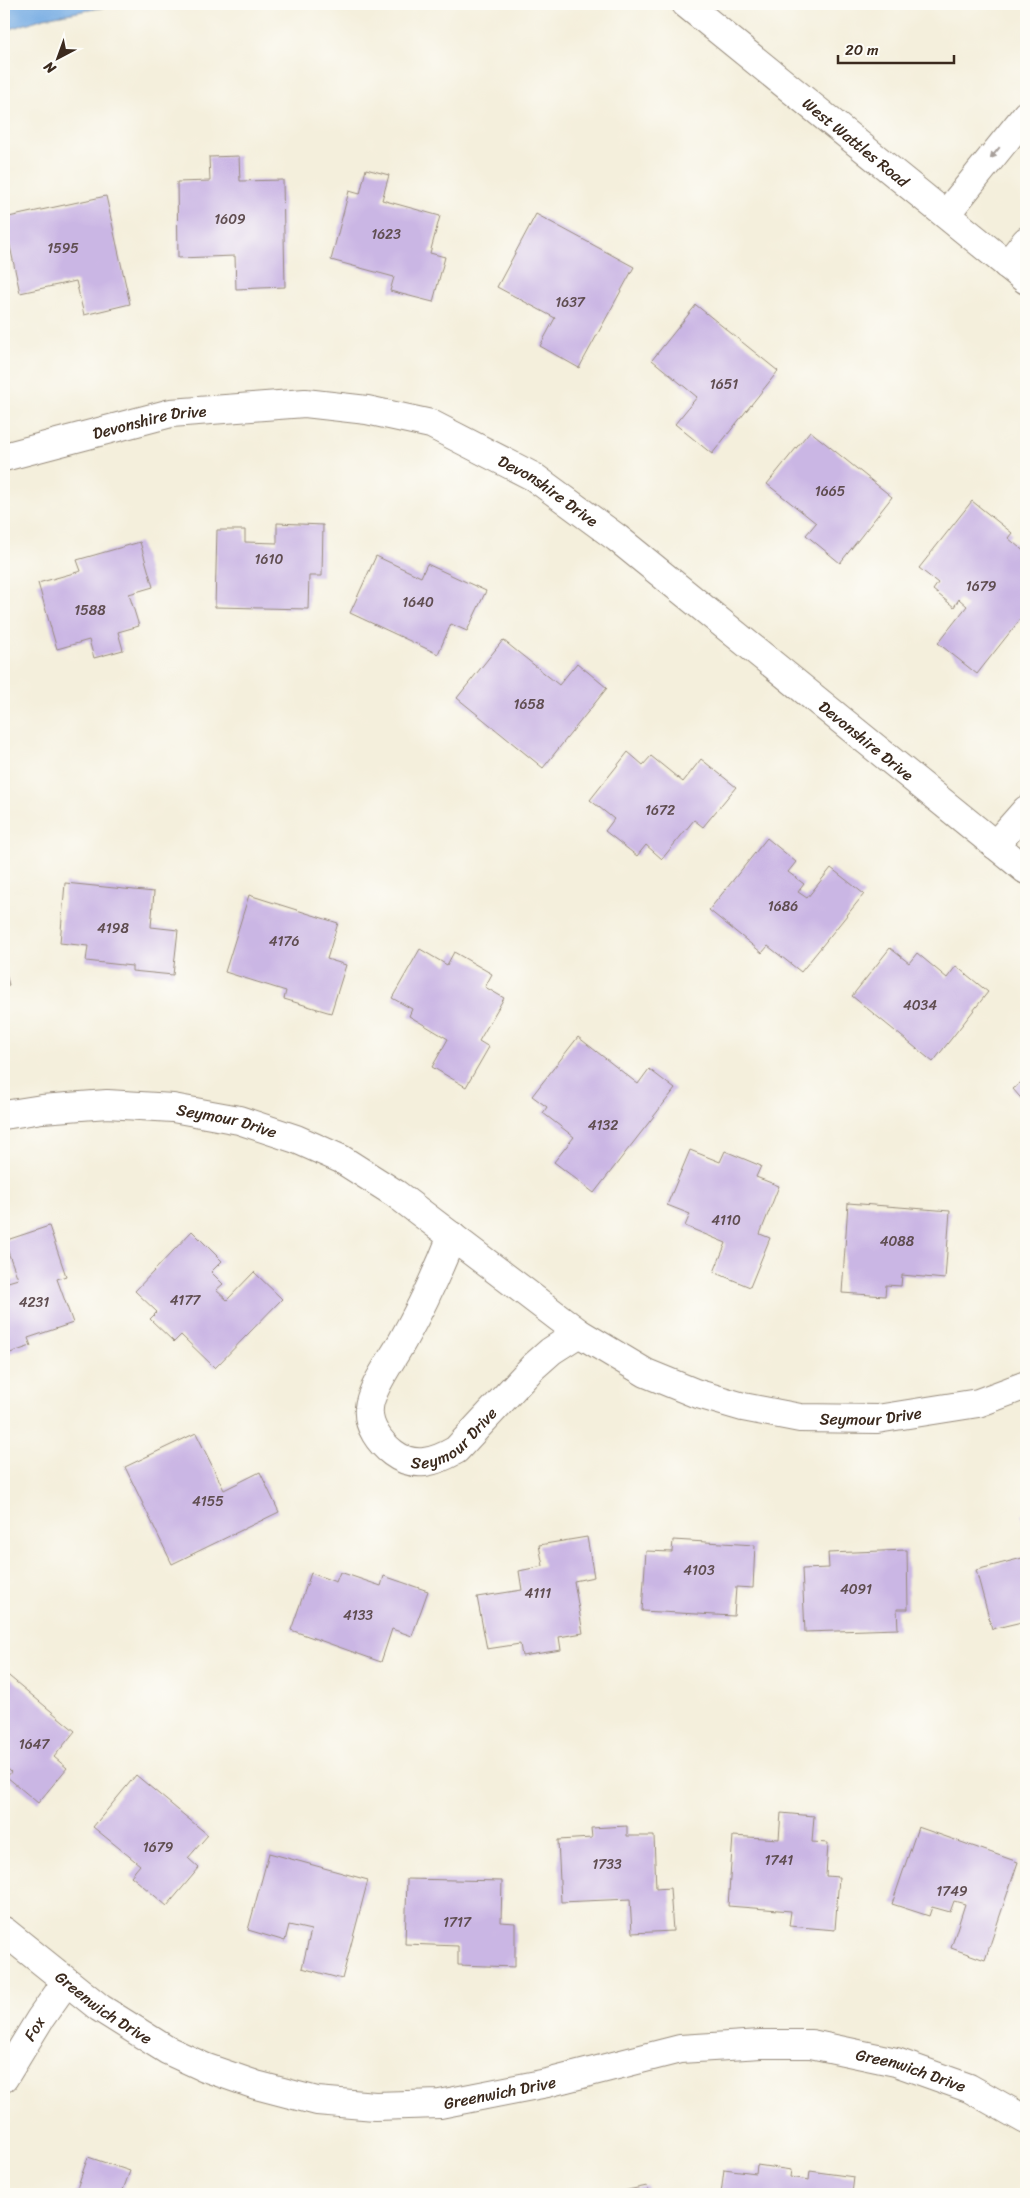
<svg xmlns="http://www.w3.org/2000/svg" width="1030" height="2198" font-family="Sriracha,sans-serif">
  <rect width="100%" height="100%" fill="#fdfcf7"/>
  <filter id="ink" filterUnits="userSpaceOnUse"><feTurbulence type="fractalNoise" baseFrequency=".02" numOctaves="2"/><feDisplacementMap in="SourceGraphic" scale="10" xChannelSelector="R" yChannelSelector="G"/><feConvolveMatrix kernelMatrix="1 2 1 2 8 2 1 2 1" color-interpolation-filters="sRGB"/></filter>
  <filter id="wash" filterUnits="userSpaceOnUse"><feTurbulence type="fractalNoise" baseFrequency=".0096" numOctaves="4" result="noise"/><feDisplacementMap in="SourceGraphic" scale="20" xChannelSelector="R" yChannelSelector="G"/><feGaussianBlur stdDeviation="1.12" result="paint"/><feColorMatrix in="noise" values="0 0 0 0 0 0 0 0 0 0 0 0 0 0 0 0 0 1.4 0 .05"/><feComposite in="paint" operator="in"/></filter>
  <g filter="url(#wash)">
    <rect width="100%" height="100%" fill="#f4efdc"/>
    <path fill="#75abe3" stroke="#586a80" d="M4,4h118l-78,14 -40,13z"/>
    <g id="blocks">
      <g fill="#cab6e4">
        <path d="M239,156l1,25 43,-1 2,107 -49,2 -1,-33 -57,2 -1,-76 33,-1 -1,-24z"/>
        <path d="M366,169l23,6 -7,25 58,16 -10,37 15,4 -12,45 -43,-11 4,-14 -63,-17 18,-69 11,3z"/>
        <path d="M106,196l24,108 -46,11 -8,-34 -56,12 -16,-75z"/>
        <path d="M536,214l98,53 -55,101 -39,-22 15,-28 -58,-31z"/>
        <path d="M696,305l82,66 -66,83 -37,-30 22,-27 -45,-37z"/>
        <path d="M810,431l82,66 -52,66 -34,-28 10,-12 -49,-39z"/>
        <path d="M972,501l40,32 -4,5 18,15v59l-49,62 -39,-31 29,-37 -8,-7 -5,8 -21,-17 5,-7 -19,-15z"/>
        <path d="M277,523l46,2 -1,51h-13l-1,33 -93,-2 2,-77h28v12l32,1z"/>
        <path d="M140,542l13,45 -24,7 10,32 -21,6 5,18 -29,8 -5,-18 -32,9 -19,-66 43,-12 -4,-11z"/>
        <path d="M376,556l45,21 6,-13 59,27 -19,40 -16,-7 -13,30 -88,-41z"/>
        <path d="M503,640l56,45 18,-22 30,25 -64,80 -86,-70z"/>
        <path d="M628,752l15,13 8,-9 32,26 18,-23 35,28 -33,40 -9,-7 -32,39 -16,-14 -9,11 -32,-25 9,-12 -24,-19z"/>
        <path d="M767,838l29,24 -8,10 16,12 -6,8 9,6 24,-30 33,26 -63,78 -33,-26 -6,7 -53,-43z"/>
        <path d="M65,883l89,9 -3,35 27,3 -5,45 -41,-4v-5l-46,-5 2,-15 -28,-3z"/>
        <path d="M249,895l89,28 -11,36 19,6 -15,48 -47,-14 2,-8 -61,-19z"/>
        <path d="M890,948l19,15 8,-10 30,25 9,-12 32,26 -55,70 -81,-66z"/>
        <path d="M420,949l27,16 7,-13 38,22 -7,13 19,11 -25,43 10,6 -23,40 -34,-20 16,-28 -39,-23 3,-7 -20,-11z"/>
        <path d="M4,967l5,18 -5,1z"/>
        <path d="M578,1037l60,47 11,-15 26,20 -81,104 -40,-31 20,-25 -31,-24 4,-6 -15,-11z"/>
        <path d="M1026,1078v26l-13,-15z"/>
        <path d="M690,1150l30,12 5,-11 36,15 -5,11 23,9 -19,48 10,4 -20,49 -36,-15 12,-29 -41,-17 5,-12 -23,-9z"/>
        <path d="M848,1203l102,8 -5,68 -43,-4 -1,11 -15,-1 -1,11 -43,-3z"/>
        <path d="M49,1226l17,50 -9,3 16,44 -45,15 3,8 -27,9v-78l2,-1 2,6 10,-3 -14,-38z"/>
        <path d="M192,1231l30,30 -11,11 12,12 -7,6 11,10 27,-28 28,27 -67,69 -34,-33 -7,7 -24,-23 7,-7 -22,-21z"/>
        <path d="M196,1433l28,57 36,-18 19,40 -107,52 -47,-97z"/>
        <path d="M1026,1514v16l-4,-15z"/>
        <path d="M587,1537l7,40 -20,4 9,52 -24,4 2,13 -39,6 -2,-12 -33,5 -10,-52 45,-7 -3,-19 24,-5 -4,-21z"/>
        <path d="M673,1540l82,5 -2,43 -17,-1 -2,29 -92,-5 4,-60 26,1z"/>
        <path d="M907,1550l1,59h-11l1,20 -93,3 -3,-63 27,-1 -1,-15z"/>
        <path d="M1026,1557v64l-34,8 -16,-59z"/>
        <path d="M340,1572l41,14 3,-10 44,15 -16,45 -20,-7 -11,33 -90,-32 20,-57 25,9z"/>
        <path d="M4,1672l71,59 -21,26 13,11 -29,35 -31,-26 4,-5 -7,-7z"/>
        <path d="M136,1775l72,60 -20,23 11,10 -32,38 -36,-30 9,-11 -47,-38z"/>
        <path d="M781,1813l33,3 -2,26 16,1 -2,33 13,1 -4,53 -46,-4 2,-15 -63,-5 5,-70 46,3z"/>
        <path d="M627,1826v10h27l2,53 14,-1 3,43 -41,2 -2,-34 -69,3 -3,-62 34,-2 -1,-10z"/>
        <path d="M918,1827l100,35 -33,98 -34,-12 14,-44 -11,-3 -4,11 -18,-5 -3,9 -37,-12z"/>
        <path d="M269,1853l99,27 -26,99 -40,-11 9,-38 -22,-5 -4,16 -37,-11z"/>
        <path d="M407,1879l95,2 -1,41 14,1v44l-57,-2v-19l-53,-2z"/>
        <path d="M88,2157l42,14 -7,19 13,4h-61z"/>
        <path d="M757,2165l34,5 -1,7 19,3 1,-9 44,6 -2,17h-131l3,-25 32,4z"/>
        <path d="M647,2186l2,8h-36v-1z"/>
      </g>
    </g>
  </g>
  <g filter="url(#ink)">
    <use href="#blocks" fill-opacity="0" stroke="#988c7d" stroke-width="1"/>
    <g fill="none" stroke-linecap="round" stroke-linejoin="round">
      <defs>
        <g id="street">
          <path d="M946,214l80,-99"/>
          <path d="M1007,265l19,-24"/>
          <path id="s1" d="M4,457l167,-44 134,-10 62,7 64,14 103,53 83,61 409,332"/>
          <path d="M995,845l31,-35"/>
          <path id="s2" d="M4,1115l38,-6 65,-5 66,4 66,12 57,19 45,20 55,35 183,139 67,40 49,20 48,14 57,11 77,1 101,-16 48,-18"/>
          <path id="s3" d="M452,1236c-14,36 -30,70 -49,104 -9,17 -33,49 -34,68 -2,18 11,35 24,45 21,16 42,9 63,-3l77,-83 18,-16 28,-18"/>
          <path id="s4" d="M4,1931l96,77 67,42 37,17 52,18 61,16 58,5 65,-2 107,-21 133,-34 81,-5h50l85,18 73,26 57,32"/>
          <path id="s5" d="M4,2078l36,-59 26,-37"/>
        </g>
        <g id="secondary">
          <path id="s6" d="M686,4l340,276"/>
        </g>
      </defs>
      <use href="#street" stroke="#988c7d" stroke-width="30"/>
      <use href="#secondary" stroke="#988c7d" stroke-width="30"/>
      <use href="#street" stroke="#fff" stroke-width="28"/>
      <use href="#secondary" stroke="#fff" stroke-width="28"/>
    </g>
    <defs><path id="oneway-solid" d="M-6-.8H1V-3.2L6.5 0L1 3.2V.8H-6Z" transform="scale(1.25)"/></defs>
    <use fill="#a79f9a" href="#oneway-solid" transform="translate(995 153) rotate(129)"/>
  </g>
  <g text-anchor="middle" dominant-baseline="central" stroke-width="5" stroke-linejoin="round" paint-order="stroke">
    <g font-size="14" fill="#5f4d50">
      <text x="230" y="219">1609</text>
      <text x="386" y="234">1623</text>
      <text x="63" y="248">1595</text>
      <text x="570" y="302">1637</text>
      <text x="724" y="384">1651</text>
      <text x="830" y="491">1665</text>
      <text x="269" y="559">1610</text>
      <text x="981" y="586">1679</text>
      <text x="418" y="602">1640</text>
      <text x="90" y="610">1588</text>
      <text x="529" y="704">1658</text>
      <text x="660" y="810">1672</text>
      <text x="783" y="906">1686</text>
      <text x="113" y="928">4198</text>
      <text x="284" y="941">4176</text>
      <text x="920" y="1005">4034</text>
      <text x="603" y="1125">4132</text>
      <text x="726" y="1220">4110</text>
      <text x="897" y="1241">4088</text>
      <text x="185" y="1300">4177</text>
      <text x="34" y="1302">4231</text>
      <text x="208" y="1501">4155</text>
      <text x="699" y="1570">4103</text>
      <text x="856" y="1589">4091</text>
      <text x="538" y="1593">4111</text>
      <text x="358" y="1615">4133</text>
      <text x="34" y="1744">1647</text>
      <text x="158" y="1847">1679</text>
      <text x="779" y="1860">1741</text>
      <text x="607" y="1864">1733</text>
      <text x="952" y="1891">1749</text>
      <text x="457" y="1922">1717</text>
    </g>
    <g font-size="16" fill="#3b2a1e" stroke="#fdfcf7">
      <text stroke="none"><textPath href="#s6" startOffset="219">West Wattles Road</textPath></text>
      <text stroke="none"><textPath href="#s1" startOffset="150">Devonshire Drive</textPath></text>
      <text stroke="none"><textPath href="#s1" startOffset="570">Devonshire Drive</textPath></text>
      <text stroke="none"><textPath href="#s1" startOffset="975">Devonshire Drive</textPath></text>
      <text stroke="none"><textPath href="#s2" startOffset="225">Seymour Drive</textPath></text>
      <text stroke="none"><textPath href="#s2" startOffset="951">Seymour Drive</textPath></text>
      <text stroke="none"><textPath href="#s3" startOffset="316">Seymour Drive</textPath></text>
      <text stroke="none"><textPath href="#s4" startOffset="126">Greenwich Drive</textPath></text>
      <text stroke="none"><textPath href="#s5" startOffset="58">Fox</textPath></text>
      <text stroke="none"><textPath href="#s4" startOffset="965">Greenwich Drive</textPath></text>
      <text stroke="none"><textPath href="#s4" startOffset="545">Greenwich Drive</textPath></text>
    </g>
  </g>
  <rect width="1030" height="2198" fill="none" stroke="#fdfcf7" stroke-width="20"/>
  <g transform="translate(58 58) rotate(221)" stroke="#fdfcf7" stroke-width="4" paint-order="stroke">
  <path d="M0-4L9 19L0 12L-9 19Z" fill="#3b2a1e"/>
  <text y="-8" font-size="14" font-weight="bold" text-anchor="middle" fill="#3b2a1e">N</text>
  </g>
  <path d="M838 55v8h116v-8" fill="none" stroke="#3b2a1e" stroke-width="2.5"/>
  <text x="845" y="55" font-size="15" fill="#3b2a1e" stroke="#fdfcf7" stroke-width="4" paint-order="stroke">20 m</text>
</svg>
